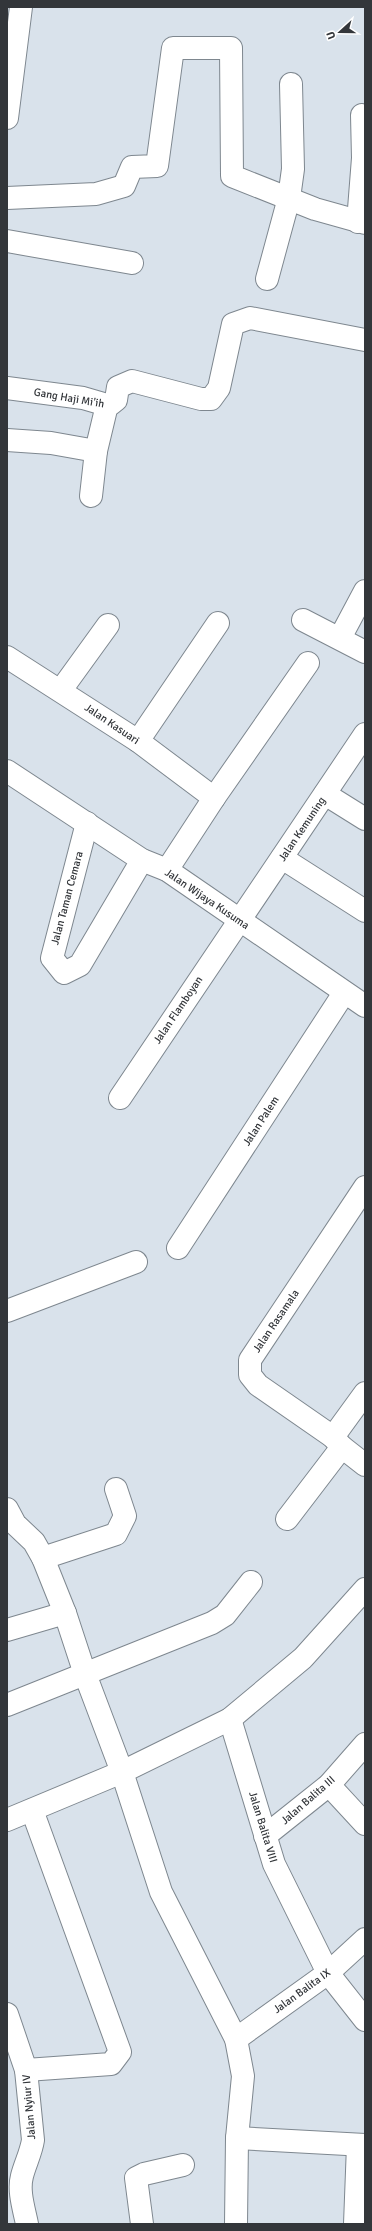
<svg xmlns="http://www.w3.org/2000/svg" width="372" height="2231" font-family="Signika,sans-serif">
  <rect width="100%" height="100%" fill="#d9e2eb"/>
  <g fill="none" stroke-linecap="round" stroke-linejoin="round">
    <defs>
      <g id="street">
        <path d="M7,118l14,-111"/>
        <path d="M7,198l89,-4 28,-8 8,-19 25,-1 16,-118h58l1,128 83,33 50,14"/>
        <path d="M358,222l5,-64 -1,-43"/>
        <path d="M7,241l125,22"/>
        <path d="M267,279l22,-81 4,-29 -2,-85"/>
        <path d="M7,388l76,10 24,7 4,-1 5,-4 2,-13 14,-6 69,18h10l8,-11 14,-64 17,-6 115,22"/>
        <path d="M7,440l44,3 45,8"/>
        <path d="M91,496l5,-45 11,-46"/>
        <path d="M303,620l62,32"/>
        <path d="M340,638l25,-47"/>
        <path d="M7,657l131,84 76,57"/>
        <path d="M61,690l47,-65"/>
        <path d="M138,741l80,-118"/>
        <path d="M7,771l135,89 25,10 198,136"/>
        <path d="M325,794l40,25"/>
        <path d="M87,823l-35,135 12,15 16,-8 62,-105"/>
        <path d="M282,858l83,53"/>
        <path d="M167,870l47,-72 94,-135"/>
        <path d="M120,1098l245,-364"/>
        <path d="M365,1187l-115,173v15l8,10 75,52 9,10 23,18"/>
        <path d="M178,1248l166,-255"/>
        <path d="M7,1311l129,-49"/>
        <path d="M333,1437l32,-44"/>
        <path d="M7,1509l8,15 19,18 9,16 22,55 20,61 37,98 39,120 75,147 7,37 -6,62 -1,86"/>
        <path d="M287,1519l55,-72"/>
        <path d="M43,1558l73,-24 9,-18 -9,-27"/>
        <path d="M7,1630l58,-17"/>
        <path d="M7,1705l205,-82 13,-8 26,-33"/>
        <path d="M230,1719l44,145 54,109 37,47"/>
        <path d="M329,1785l36,39"/>
        <path d="M7,1820l115,-48 108,-53 73,-61 62,-69"/>
        <path d="M265,1836l64,-51 36,-41"/>
        <path d="M7,2014l19,56 7,70c-2,13 -8,24 -11,36 -4,15 2,33 5,48"/>
        <path d="M236,2039l92,-66 37,-34"/>
        <path d="M26,2070l85,-6 9,-12 -88,-242"/>
        <path d="M237,2138l128,7"/>
        <path d="M142,2224l-6,-46 8,-4 39,-9"/>
        <path d="M355,2224l3,-79"/>
      </g>
    </defs>
    <use href="#street" stroke="#7e878f" stroke-width="24"/>
    <use href="#street" stroke="#fff" stroke-width="22"/>
  </g>
  <g text-anchor="middle" dominant-baseline="central" stroke-width="3" stroke-linejoin="round" paint-order="stroke">
    <g font-size="11" fill="#33363a" stroke="#fff">
      <text transform="translate(69 398) rotate(10)">Gang Haji Mi'ih</text>
      <text transform="translate(112 724) rotate(34)">Jalan Kasuari</text>
      <text transform="translate(302 829) rotate(-56)">Jalan Kemuning</text>
      <text transform="translate(67 898) rotate(-75)">Jalan Taman Cemara</text>
      <text transform="translate(207 899) rotate(34)">Jalan Wijaya Kusuma</text>
      <text transform="translate(178 1010) rotate(-56)">Jalan Flamboyan</text>
      <text transform="translate(261 1121) rotate(-57)">Jalan Palem</text>
      <text transform="translate(276 1321) rotate(-56)">Jalan Rasamala</text>
      <text transform="translate(308 1800) rotate(-41)">Jalan Balita III</text>
      <text transform="translate(263 1827) rotate(73)">Jalan Balita VIII</text>
      <text transform="translate(302 1991) rotate(-36)">Jalan Balita IX</text>
      <text transform="translate(29 2107) rotate(-95)">Jalan Nyiur IV</text>
    </g>
  </g>
  <rect width="372" height="2231" fill="none" stroke="#33363a" stroke-width="16"/>
  <g transform="translate(340 32) rotate(249)" stroke="#ffffff" stroke-width="3" paint-order="stroke">
  <path d="M0-3L7 15L0 10L-7 15Z" fill="#33363a"/>
  <text y="-6" font-size="11" font-weight="bold" text-anchor="middle" fill="#33363a">U</text>
  </g>
</svg>
